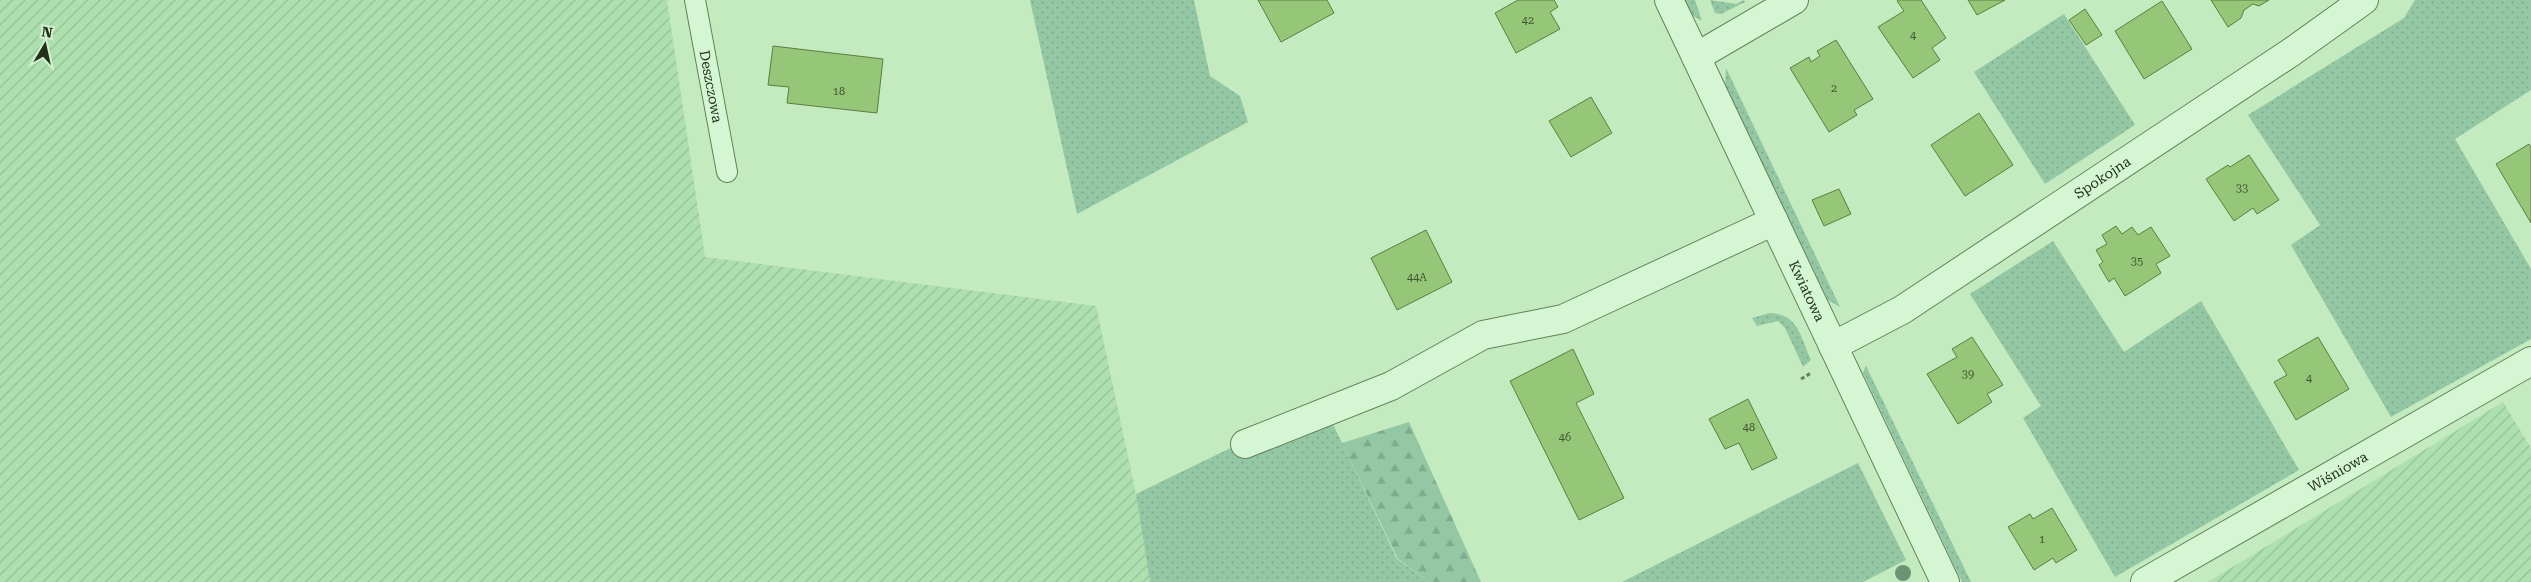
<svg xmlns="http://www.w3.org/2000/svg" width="2531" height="582" font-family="'Roboto Serif',serif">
  <defs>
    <pattern id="farmland-furrows" width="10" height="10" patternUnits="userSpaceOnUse" patternTransform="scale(1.25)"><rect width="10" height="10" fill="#addfaf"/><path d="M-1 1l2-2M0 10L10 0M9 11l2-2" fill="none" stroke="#95c096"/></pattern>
    <pattern id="grass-dots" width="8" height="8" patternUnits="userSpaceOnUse" patternTransform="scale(1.25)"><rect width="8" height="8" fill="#94c7a4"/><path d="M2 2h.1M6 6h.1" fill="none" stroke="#7fab8d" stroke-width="1.8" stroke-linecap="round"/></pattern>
    <pattern id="forest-firs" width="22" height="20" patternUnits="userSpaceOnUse" patternTransform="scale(1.25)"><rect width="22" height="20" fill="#94c7a4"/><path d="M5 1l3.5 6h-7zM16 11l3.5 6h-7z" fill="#7fab8d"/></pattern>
  </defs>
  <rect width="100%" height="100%" fill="#c4eabf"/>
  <g fill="url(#farmland-furrows)">
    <path d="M0,0h667l38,257 391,49 40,188 14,88h-1150z"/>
    <path d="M2503,402l28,46v134h-323z"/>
  </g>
  <g fill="url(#grass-dots)">
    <path d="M1030,0h164l16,76 30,20 8,26 -171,92z"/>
    <path d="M1685,0h10l7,21 -10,-6z"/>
    <path d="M1710,0l26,4 8,-4 1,2 -24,12 -6,-1z"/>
    <path d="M2415,0h116v90l-76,49 76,130v70l-140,78 -100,-172 29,-20 -72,-110 156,-97z"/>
    <path d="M2064,14l71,111 -90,59 -71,-112z"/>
    <path d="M1726,68l114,239 -12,-7 -103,-215z"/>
    <path d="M2053,241l71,111 77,-51 98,169 -184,107 -92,-159 18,-12 -71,-112z"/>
    <path d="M1770,313c29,2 30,23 41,47l-8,7 -18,-39 -7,-7 -21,5 -5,-8z"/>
    <path d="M1866,365v1l105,216h-9l-99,-209z"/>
    <path d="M1323,403l74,156 32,23h-279l-14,-88z"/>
    <path d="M1858,463l48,97 -43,22h-241z"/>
  </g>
  <path fill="url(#forest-firs)" d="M1409,422l72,160h-52l-31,-23 -56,-116z"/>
  <g fill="#96c677" stroke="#5a7f40">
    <path d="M1258,0h69l7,13 -53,29z"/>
    <path d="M1518,0h36l4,7 -8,5 10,17 -44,24 -21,-40z"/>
    <path d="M1899,0h22l25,38 -14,10 8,12 -27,18 -35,-51 26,-16 -7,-10z"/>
    <path d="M1968,0h37l-28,15z"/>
    <path d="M2211,0h58l-10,6 -6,-2 -9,6 -3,8 -13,9z"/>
    <path d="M2162,1l30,48 -48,30 -29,-48z"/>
    <path d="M2085,9l17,26 -16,10 -17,-25z"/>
    <path d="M1836,40l37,59 -19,11 3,5 -28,17 -39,-64 19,-11 2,5 9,-6 -3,-5z"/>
    <path d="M773,46l110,13 -6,54 -90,-10 2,-16 -21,-2z"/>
    <path d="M1591,97l21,36 -41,24 -22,-36z"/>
    <path d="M1979,113l34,52 -48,31 -34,-51z"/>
    <path d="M2529,144l2,3v76l-35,-59z"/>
    <path d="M2249,155l30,45 -22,14 -4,-6 -19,13 -28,-42 22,-14 2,2z"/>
    <path d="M1839,189l12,25 -27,12 -12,-26z"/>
    <path d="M2116,226l6,8 10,-7 6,8 13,-8 19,29 -14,8 5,9 -36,23 -11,-18 -5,4 -10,-17 4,-3 -7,-12 11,-6 -5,-9z"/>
    <path d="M1426,230l26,52 -55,28 -26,-52z"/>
    <path d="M1972,337l31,48 -16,9 5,8 -34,22 -31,-50 30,-17 -5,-8z"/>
    <path d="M2318,337l31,52 -53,31 -22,-38 13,-7 -9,-15z"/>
    <path d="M1573,349l21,45 -18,9 48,95 -45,22 -69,-139z"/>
    <path d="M1748,399l29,59 -25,12 -13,-27 -14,6 -16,-30z"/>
    <path d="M2052,508l25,42 -21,13 -3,-5 -19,12 -26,-43 22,-13 3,5z"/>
  </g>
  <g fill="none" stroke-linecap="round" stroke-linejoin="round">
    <defs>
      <g id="lane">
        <path id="s1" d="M695,0l32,172"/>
      </g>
      <g id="street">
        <path id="s2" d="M1669,0l276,582"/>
        <path d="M1696,57l98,-57"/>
        <path id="s3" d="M1833,346l69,-36 388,-257 74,-53"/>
        <path d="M1245,444l146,-58 92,-51 80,-16 211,-98"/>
        <path id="s4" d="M2145,582l386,-221"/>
      </g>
    </defs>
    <use href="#lane" stroke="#648259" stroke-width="22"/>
    <use href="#street" stroke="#648259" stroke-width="30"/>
    <path stroke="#648259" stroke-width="3" stroke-dasharray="4 2.5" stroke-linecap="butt" d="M1801,379l10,-6"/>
    <use href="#lane" stroke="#d5f6d2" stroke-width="20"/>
    <use href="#street" stroke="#d5f6d2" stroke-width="28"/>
  </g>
  <circle fill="#6c9474" cx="1903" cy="573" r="8"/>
  <g text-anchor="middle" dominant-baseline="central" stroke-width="4" stroke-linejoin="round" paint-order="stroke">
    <g font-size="11" fill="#405733">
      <text x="1528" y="20">42</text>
      <text x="1913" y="35">4</text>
      <text x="1834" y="88">2</text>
      <text x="839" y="91">18</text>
      <text x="2242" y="188">33</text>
      <text x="2137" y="261">35</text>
      <text x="1417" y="277">44A</text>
      <text x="1968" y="374">39</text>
      <text x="2309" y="378">4</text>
      <text x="1749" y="427">48</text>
      <text x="1565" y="437">46</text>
      <text x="2042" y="539">1</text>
    </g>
    <g font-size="14" fill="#23321c" stroke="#d2f2ce">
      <text stroke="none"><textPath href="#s1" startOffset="88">Deszczowa</textPath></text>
      <text stroke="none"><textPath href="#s3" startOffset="318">Spokojna</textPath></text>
      <text stroke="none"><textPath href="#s2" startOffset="322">Kwiatowa</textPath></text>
      <text stroke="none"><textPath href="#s4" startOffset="222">Wiśniowa</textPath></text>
    </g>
  </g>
  <g transform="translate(45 45) rotate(9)" stroke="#d2f2ce" stroke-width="4" paint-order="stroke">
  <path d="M0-4L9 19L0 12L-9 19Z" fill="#23321c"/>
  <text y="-8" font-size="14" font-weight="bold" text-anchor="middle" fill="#23321c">N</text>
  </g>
</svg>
